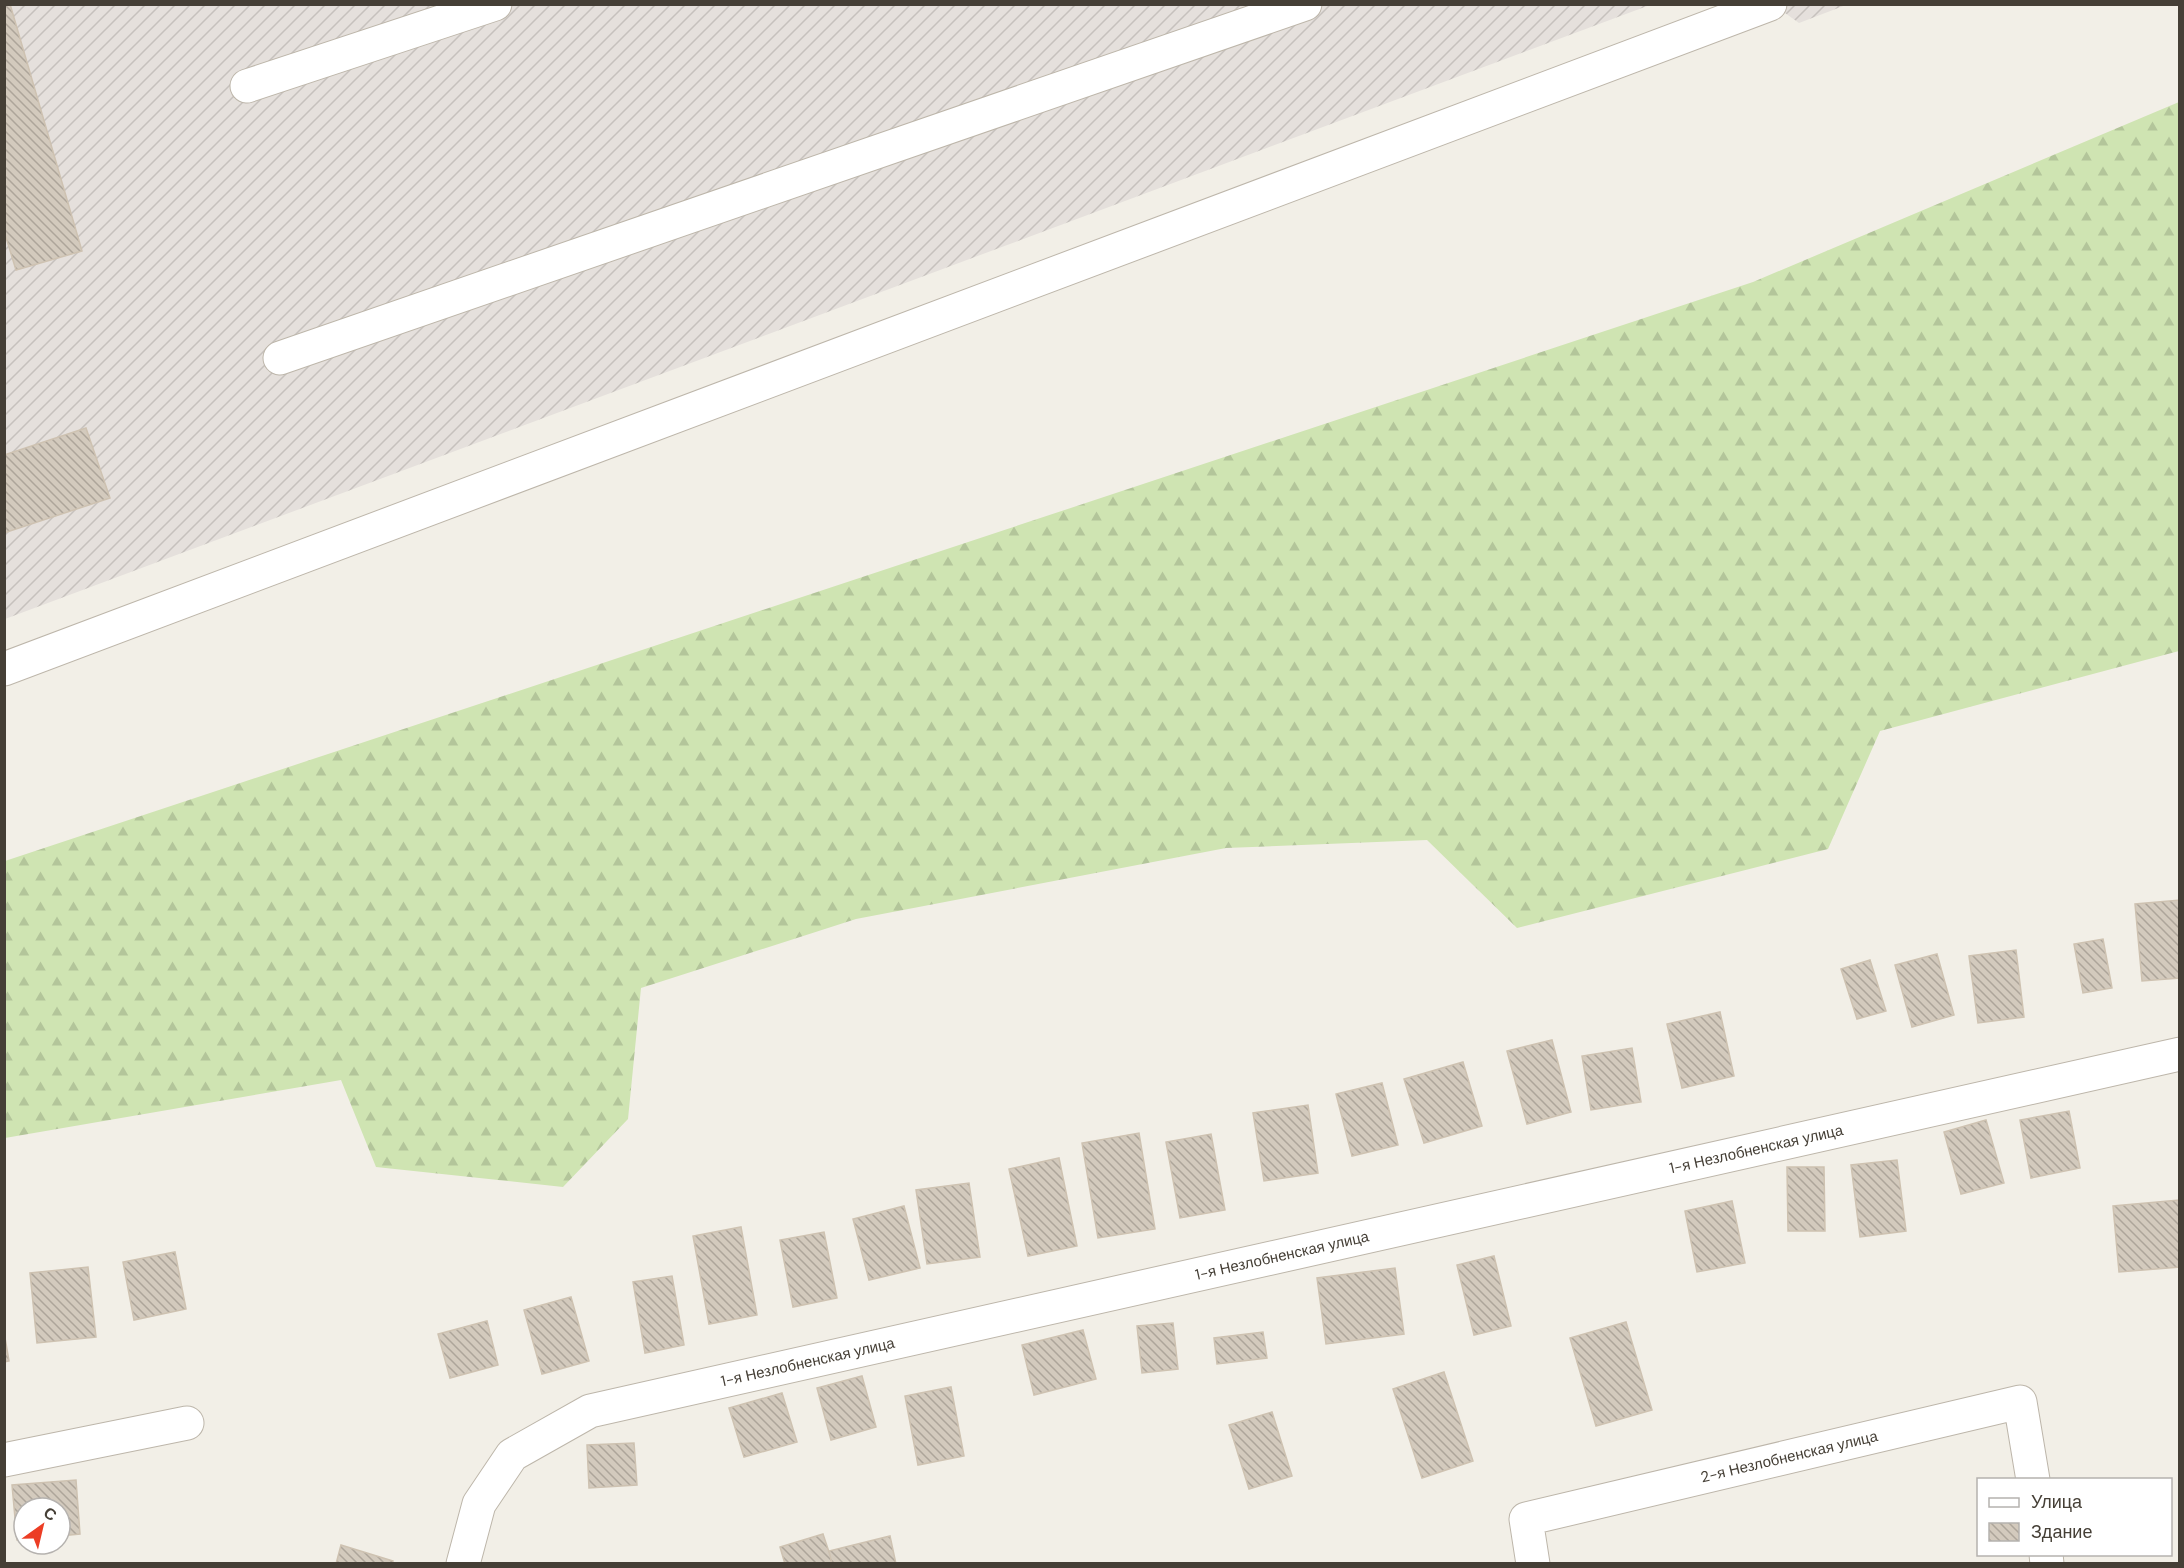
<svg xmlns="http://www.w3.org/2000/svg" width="2184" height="1568" font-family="'DM Sans',sans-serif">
  <defs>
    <pattern id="industrial-furrows" width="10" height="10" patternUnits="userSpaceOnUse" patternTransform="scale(1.5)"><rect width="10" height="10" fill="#e5e0dc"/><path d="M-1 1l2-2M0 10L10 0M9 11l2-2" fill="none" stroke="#c6c1bd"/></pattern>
    <pattern id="forest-firs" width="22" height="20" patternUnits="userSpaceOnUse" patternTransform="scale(1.5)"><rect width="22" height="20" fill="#cfe4b2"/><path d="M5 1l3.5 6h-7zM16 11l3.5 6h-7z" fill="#b3c59a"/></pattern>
    <pattern id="building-back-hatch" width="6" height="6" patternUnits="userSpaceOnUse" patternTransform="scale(1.5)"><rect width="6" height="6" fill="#d3cabd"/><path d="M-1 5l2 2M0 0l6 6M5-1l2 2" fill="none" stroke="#ada59a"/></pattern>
  </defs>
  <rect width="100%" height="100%" fill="#f2efe7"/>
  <g fill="url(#industrial-furrows)">
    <path d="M5,5h1645l-1645,614z"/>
    <path d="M1774,5h72l-47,18z"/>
  </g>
  <path fill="url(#forest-firs)" d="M2179,102v549l-299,80 -52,118 -311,79 -90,-88 -201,8 -370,71 -215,69 -13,131 -65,68 -187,-20 -35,-87 -336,58v-277l1748,-579z"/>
  <g fill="url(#building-back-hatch)" stroke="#cec2b1" stroke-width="1.5">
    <path d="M4,4h6l72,247 -66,19 -12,-39z"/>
    <path d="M86,428l24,70 -106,35v-78z"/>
    <path d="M2180,900v78l-38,3 -7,-77z"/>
    <path d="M2103,939l9,49 -29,5 -9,-49z"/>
    <path d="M2016,950l8,67 -46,6 -9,-67z"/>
    <path d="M1937,954l17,61 -42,12 -17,-62z"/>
    <path d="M1870,960l16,51 -29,8 -16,-50z"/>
    <path d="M1720,1012l14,64 -52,12 -15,-64z"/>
    <path d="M1552,1040l19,72 -44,12 -20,-73z"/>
    <path d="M1632,1048l9,54 -50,8 -9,-54z"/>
    <path d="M1463,1062l19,64 -58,17 -20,-64z"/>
    <path d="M1382,1083l16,62 -46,11 -16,-62z"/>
    <path d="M1308,1105l10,68 -54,8 -11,-68z"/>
    <path d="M2069,1111l11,57 -49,10 -11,-58z"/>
    <path d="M1986,1120l18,63 -43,11 -17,-62z"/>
    <path d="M1139,1133l16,96 -57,9 -16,-95z"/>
    <path d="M1211,1134l14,76 -45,8 -14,-76z"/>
    <path d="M1059,1158l18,88 -49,10 -19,-87z"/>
    <path d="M1897,1160l9,71 -46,6 -9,-72z"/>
    <path d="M1787,1167h37l1,64h-37z"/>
    <path d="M969,1183l11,74 -53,7 -11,-74z"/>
    <path d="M2179,1200l1,67 -61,5 -6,-66z"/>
    <path d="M1732,1201l13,62 -48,9 -12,-61z"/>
    <path d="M904,1206l16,62 -51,12 -16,-61z"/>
    <path d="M741,1227l16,88 -48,9 -16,-88z"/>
    <path d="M824,1232l13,66 -44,9 -13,-67z"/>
    <path d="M175,1252l11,57 -52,11 -11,-58z"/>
    <path d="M1494,1256l17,70 -37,9 -17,-70z"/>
    <path d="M88,1267l8,70 -59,6 -7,-70z"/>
    <path d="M1395,1268l9,66 -78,10 -9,-66z"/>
    <path d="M672,1276l12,69 -39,8 -12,-71z"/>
    <path d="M571,1297l18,64 -47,13 -18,-64z"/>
    <path d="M487,1321l11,44 -48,13 -12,-44z"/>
    <path d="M1626,1322l26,88 -56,16 -26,-88z"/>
    <path d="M1173,1323l5,46 -36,4 -5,-47z"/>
    <path d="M1083,1330l13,49 -62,16 -12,-50z"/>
    <path d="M4,1332l5,29 -5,1z"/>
    <path d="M1263,1332l4,26 -50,6 -3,-26z"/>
    <path d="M1444,1372l29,89 -51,17 -29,-89z"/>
    <path d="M862,1376l14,51 -45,13 -14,-52z"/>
    <path d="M951,1387l13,69 -46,9 -13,-69z"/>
    <path d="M782,1393l15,49 -53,15 -15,-49z"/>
    <path d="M1272,1412l20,64 -43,13 -20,-64z"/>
    <path d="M634,1443l3,42 -48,3 -2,-43z"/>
    <path d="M76,1480l4,54 -20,2v-28h-36v31l-7,1 -5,-55z"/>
    <path d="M823,1534l10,30h-48l-5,-17z"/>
    <path d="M890,1536l6,28h-64l-3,-13z"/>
    <path d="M341,1545l52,16 -1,3h-56z"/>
  </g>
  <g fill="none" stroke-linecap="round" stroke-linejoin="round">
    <defs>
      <g id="minor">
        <path d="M247,86l248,-82"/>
        <path d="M280,358l1025,-354"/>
        <path d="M4,669l1766,-665"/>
        <path d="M4,1460l183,-37"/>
        <path d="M2046,1554l1,10"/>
        <path id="s1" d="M463,1564l16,-60 33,-49 78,-44 1590,-357"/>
        <path id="s2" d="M1533,1564l-7,-45 494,-117 13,78"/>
      </g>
    </defs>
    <use href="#minor" stroke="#bdb6aa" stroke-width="35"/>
    <use href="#minor" stroke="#fff" stroke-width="33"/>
  </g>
  <g text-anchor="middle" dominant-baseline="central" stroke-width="4.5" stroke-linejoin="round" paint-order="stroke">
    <g font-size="15" fill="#453f36" stroke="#fff">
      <text stroke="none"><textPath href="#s1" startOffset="1406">1-я Незлобненская улица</textPath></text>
      <text stroke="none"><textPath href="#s1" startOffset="920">1-я Незлобненская улица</textPath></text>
      <text stroke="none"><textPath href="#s1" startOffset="434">1-я Незлобненская улица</textPath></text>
      <text stroke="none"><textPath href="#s2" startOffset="316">2-я Незлобненская улица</textPath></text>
    </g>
  </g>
  <rect width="2184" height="1568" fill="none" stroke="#453f36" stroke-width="12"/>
  <rect x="1977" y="1478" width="195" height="78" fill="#ffffff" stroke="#b5b2af" stroke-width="1.5"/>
  <rect x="1989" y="1498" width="30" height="9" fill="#ffffff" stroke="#b5b2af" stroke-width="1.5"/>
  <text x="2031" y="1508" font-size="18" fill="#453f36">Улица</text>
  <rect x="1989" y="1523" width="30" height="18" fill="url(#building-back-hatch)" stroke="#b5b2af" stroke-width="1.5"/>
  <text x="2031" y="1538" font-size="18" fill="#453f36">Здание</text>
  <g transform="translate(42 1526) rotate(34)"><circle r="28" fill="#ffffff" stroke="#b5b2af" stroke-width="1.5"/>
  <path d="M0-4.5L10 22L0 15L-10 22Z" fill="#ec3d24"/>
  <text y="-9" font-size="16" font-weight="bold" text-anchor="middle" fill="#453f36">С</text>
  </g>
</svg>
